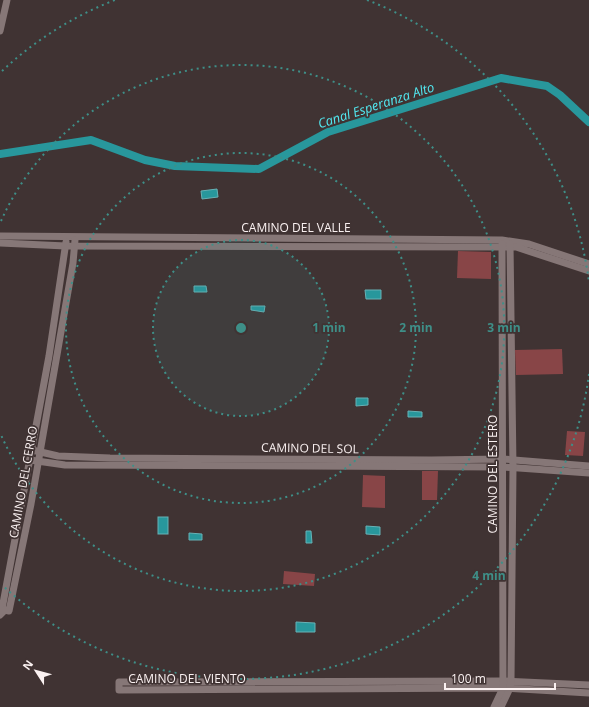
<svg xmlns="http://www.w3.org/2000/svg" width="589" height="707" font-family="'Open Sans',sans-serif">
  <rect width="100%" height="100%" fill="#403333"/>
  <g fill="#884547">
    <path d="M458,251l33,1v27l-34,-1z"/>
    <path d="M562,349l1,25 -47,1 -1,-25z"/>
    <path d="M567,431l18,1 -2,24 -18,-1z"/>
    <path d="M422,471h16l-1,29h-15z"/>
    <path d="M363,475l22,1v32l-23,-1z"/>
    <path d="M284,571l31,3 -1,12 -31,-2z"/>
  </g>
  <g fill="#28979c" stroke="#67b2b6">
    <path d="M217,189l1,8 -16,2 -1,-8z"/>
    <path d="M194,286h12l1,6h-13z"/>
    <path d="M365,290h16v9h-15z"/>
    <path d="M251,306h14l-1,6 -13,-2z"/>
    <path d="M356,398h12v7l-12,1z"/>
    <path d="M408,411l14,1v5h-14z"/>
    <rect x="158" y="517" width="10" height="17"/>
    <path d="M366,526l14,1v8l-14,-1z"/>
    <path d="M306,531h5l1,12h-6z"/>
    <path d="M189,533l13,1v6h-13z"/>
    <path d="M296,622l19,1v9h-19z"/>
  </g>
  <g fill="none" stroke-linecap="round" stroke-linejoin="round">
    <path stroke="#28979c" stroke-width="8" d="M0,154l91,-14 54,20 30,6 84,3 69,-37 173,-54 46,8 13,9 29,27"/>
    <g stroke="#867777" stroke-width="7">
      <path d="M0,31l7,-31"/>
      <path d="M0,236l502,4 27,4 60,20"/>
      <path d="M0,243l66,3 450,1 73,24"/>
      <path d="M32,450l26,6 52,2 321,2 72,-1 86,7"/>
      <path d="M30,460l35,5 438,2 86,6"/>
      <path d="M5,610l-3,-1 47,-253 17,-114"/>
      <path d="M0,615l5,-5 4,1 22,-107 42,-241 2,-23"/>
      <path d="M589,685l-86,-4 -384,1v8l384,-2 86,5"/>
      <path d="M494,707l9,-19 -1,-444"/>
      <path d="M501,707l9,-19 1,-7 2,-214 -3,-223"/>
    </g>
  </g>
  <circle cx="241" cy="328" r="88" fill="#3e8f88" fill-opacity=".12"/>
  <g fill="none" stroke="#3e8f88" stroke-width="2" stroke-dasharray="2 4">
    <circle cx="241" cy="328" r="88"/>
    <circle cx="241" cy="328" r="175"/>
    <path d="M1 221A263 263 0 1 1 1 435"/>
    <path d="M589 374A351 351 0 0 1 2 585M2 71A351 351 0 0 1 115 0M367 0A351 351 0 0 1 589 282"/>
  </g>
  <g text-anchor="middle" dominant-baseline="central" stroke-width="3.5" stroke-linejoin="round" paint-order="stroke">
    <g font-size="12" fill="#faf1f1" stroke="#403333">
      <text x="296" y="227">CAMINO DEL VALLE</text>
      <text transform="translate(310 448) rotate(1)">CAMINO DEL SOL</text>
      <text transform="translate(492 474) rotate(-90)">CAMINO DEL ESTERO</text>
      <text transform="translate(23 482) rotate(-80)">CAMINO DEL CERRO</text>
      <text x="187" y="678">CAMINO DEL VIENTO</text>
    </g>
    <g font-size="13" font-style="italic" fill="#52e9f1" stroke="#403333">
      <text transform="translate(376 105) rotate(-18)">Canal Esperanza Alto</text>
    </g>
  </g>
  <circle cx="241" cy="328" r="6" fill="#3e8f88" stroke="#403333" stroke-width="2"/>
  <g font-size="12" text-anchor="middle" font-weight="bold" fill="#3e8f88" stroke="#403333" stroke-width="3.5" stroke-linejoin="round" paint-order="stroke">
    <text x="329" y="332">1 min</text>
    <text x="416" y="332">2 min</text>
    <text x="504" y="332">3 min</text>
    <text x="489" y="580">4 min</text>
  </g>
  <g transform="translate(36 671) rotate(306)" stroke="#403333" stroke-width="3" paint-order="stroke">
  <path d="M0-3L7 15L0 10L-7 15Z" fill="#faf1f1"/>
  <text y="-6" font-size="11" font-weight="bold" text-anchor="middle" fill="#faf1f1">N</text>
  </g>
  <path d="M445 683v6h110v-6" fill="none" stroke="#faf1f1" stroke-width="2"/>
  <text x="451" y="683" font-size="12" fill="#faf1f1" stroke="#403333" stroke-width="3" paint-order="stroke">100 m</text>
</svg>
